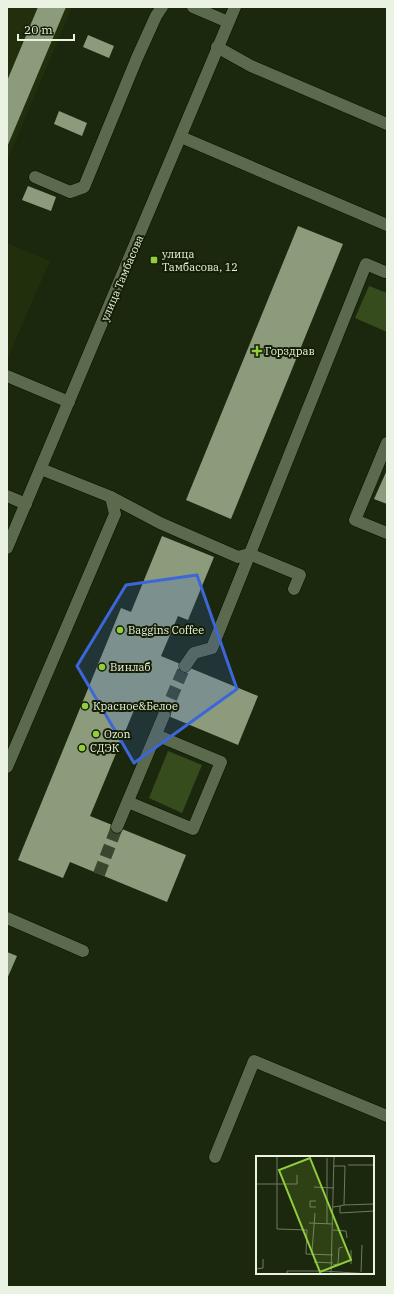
<svg xmlns="http://www.w3.org/2000/svg" width="394" height="1294" font-family="'IBM Plex Serif',serif">
  <rect width="100%" height="100%" fill="#1c280e"/>
  <g fill="#212f0d">
    <path d="M7,7h65l-65,154z"/>
    <path d="M7,243l43,18 -43,98z"/>
  </g>
  <g fill="#374c1d">
    <path d="M369,286l18,7v39l-32,-14z"/>
    <path d="M168,751l34,14 -20,48 -33,-15z"/>
  </g>
  <g fill="#8c9b7c">
    <path d="M38,7h28l-59,140v-66z"/>
    <path d="M88,35l26,11 -5,12 -26,-11z"/>
    <path d="M59,111l28,12 -5,13 -28,-12z"/>
    <path d="M28,186l28,11 -5,14 -29,-11z"/>
    <path d="M298,226l45,18 -112,275 -45,-19z"/>
    <path d="M387,470v34l-13,-5z"/>
    <path d="M162,536l52,21 -26,63 -10,-4 -17,40 97,40 -20,49 -101,-42 -47,113 96,39 -19,47 -97,-40 -7,16 -45,-18 103,-252 10,4z"/>
    <path d="M7,952l10,4 -10,23z"/>
  </g>
  <g fill="none" stroke-linecap="round" stroke-linejoin="round">
    <g stroke="#3b462e" stroke-width="12" stroke-dasharray="12 6" stroke-linecap="butt">
      <path d="M164,715l21,-49"/>
      <path d="M99,874l18,-47"/>
    </g>
    <defs>
      <g id="minor">
        <path d="M193,7l35,15"/>
        <path d="M217,47l34,19 136,58"/>
        <path d="M181,137l206,88"/>
        <path d="M35,177l35,15 14,-5 53,-129 19,-42 6,-9"/>
        <path d="M7,376l62,26"/>
        <path d="M387,443l-32,77 32,13"/>
        <path d="M41,469l70,28 49,26 78,34 11,-3 51,21 -6,14"/>
        <path d="M7,496l19,8"/>
        <path d="M7,548l228,-541"/>
        <path d="M185,666l9,-13 18,-5 154,-384 19,8"/>
        <path d="M7,767l108,-253 -4,-17"/>
        <path d="M128,802l65,27 28,-67 -65,-27"/>
        <path d="M117,827l47,-112"/>
        <path d="M7,918l76,33"/>
        <path d="M215,1157l39,-96 133,55"/>
      </g>
    </defs>
    <use href="#minor" stroke="#071100" stroke-width="13"/>
    <use href="#minor" stroke="#5b6a4c" stroke-width="12"/>
  </g>
  <path fill="#3c67d9" fill-opacity="0.2" stroke="#3c67d9" stroke-width="3" stroke-linejoin="round" d="M197,575l40,114 -103,74 -57,-97 49,-81z"/>
  <g fill="#92cd3e" stroke="#131e05" stroke-width="1.5">
    <rect x="150" y="256" width="8" height="8" rx="2"/>
    <path d="M255 345h4v4h4v4h-4v4h-4v-4h-4v-4h4z"/>
    <circle cx="120" cy="630" r="4"/>
    <circle cx="102" cy="667" r="4"/>
    <circle cx="85" cy="706" r="4"/>
    <circle cx="96" cy="734" r="4"/>
    <circle cx="82" cy="748" r="4"/>
  </g>
  <g text-anchor="middle" dominant-baseline="central" stroke-width="4" stroke-linejoin="round" paint-order="stroke">
    <g font-size="11" fill="#eaf2e1" stroke="#131e05" text-anchor="start">
      <text x="162" y="254">улица<tspan x="162" dy="13">Тамбасова, 12</tspan></text>
      <text x="265" y="351">Горздрав</text>
      <text x="128" y="630">Baggins Coffee</text>
      <text x="110" y="667">Винлаб</text>
      <text x="93" y="706">Красное&amp;Белое</text>
      <text x="104" y="734">Ozon</text>
      <text x="90" y="748">СДЭК</text>
    </g>
    <g font-size="11" fill="#eaf2e1" stroke="#131e05">
      <text transform="translate(122 278) rotate(-67)">улица Тамбасова</text>
    </g>
  </g>
  <g transform="translate(256 1156)">
    <rect width="118" height="118" fill="#1c280e"/>
    <path fill="none" stroke="#6e7962" stroke-width="1" d="M21,0v73l30,1 -1,24 27,1M92,9h26M78,10h11l-1,39 -4,1M0,28h41v-9M58,31l20,1M88,49l30,-1M60,51h-6v-6h6M77,51l7,-1v7l34,-2M53,67l24,1M71,68v-66M77,74l13,1 1,7M56,95l3,-38M58,106l19,1M95,108v-14M77,109l5,-1 1,-16 4,-1M0,113l7,-1v-9M105,116l1,-27M31,118v-3h36l47,3M75,118l3,-118"/>
    <path fill="#92cd3e" fill-opacity="0.15" stroke="#92cd3e" stroke-width="2" d="M54,2l41,102 -31,12 -41,-102z"/>
    <rect width="118" height="118" fill="none" stroke="#eaf2e1" stroke-width="2"/>
  </g>
  <rect width="394" height="1294" fill="none" stroke="#eaf2e1" stroke-width="16"/>
  <path d="M18 34v6h56v-6" fill="none" stroke="#eaf2e1" stroke-width="2"/>
  <text x="24" y="34" font-size="12" fill="#eaf2e1" stroke="#131e05" stroke-width="3" paint-order="stroke">20 m</text>
</svg>
